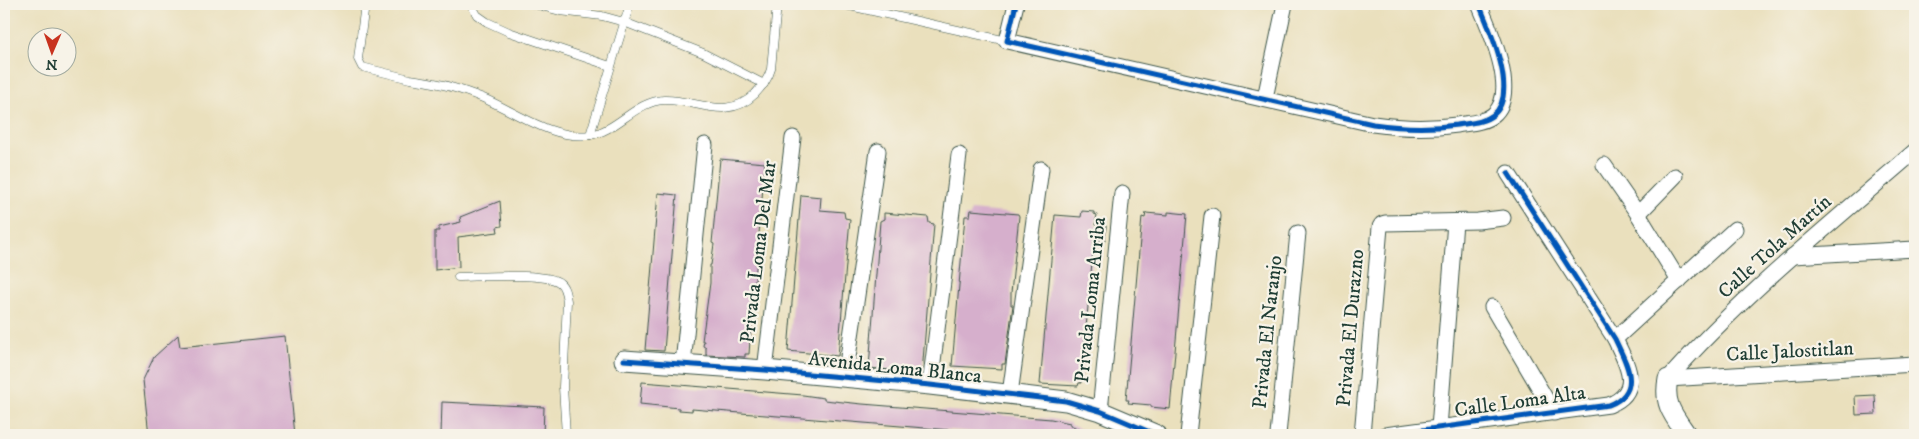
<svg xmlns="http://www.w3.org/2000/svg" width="1919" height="439" font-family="'IM FELL DW Pica',serif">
  <rect width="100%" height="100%" fill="#f7f3e8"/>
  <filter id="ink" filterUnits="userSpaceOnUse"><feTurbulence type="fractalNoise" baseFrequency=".02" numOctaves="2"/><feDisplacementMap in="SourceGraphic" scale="10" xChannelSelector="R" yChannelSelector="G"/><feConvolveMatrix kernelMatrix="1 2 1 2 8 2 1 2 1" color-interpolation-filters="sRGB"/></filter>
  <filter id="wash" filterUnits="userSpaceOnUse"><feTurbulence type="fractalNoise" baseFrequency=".0096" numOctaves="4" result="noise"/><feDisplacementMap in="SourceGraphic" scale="20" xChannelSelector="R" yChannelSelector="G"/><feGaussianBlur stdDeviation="1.12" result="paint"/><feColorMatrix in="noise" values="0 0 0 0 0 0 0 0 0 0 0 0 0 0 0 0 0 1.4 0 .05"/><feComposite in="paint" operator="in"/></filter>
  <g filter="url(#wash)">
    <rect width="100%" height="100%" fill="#eae0bd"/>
    <g id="blocks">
      <g fill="#d6afcc">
        <path d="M720,159l45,4 -15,177 -1,14h-4v3l-39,-2v-7l-3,-2 1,-5h-2l8,-58v-18h1l3,-21 -2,-1z"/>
        <path d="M658,193l19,2 -13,156 -19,-1z"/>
        <path d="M801,195l20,2 -1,13 24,2 1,6 5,1 -12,137 -50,-5z"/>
        <path d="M500,201l2,25 -5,1 1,5 -40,5 1,30 -24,3v-39h4v-4l22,-5 -1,-5z"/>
        <path d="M971,210l47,4 1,2 -8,77v12h2l-8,59h-3v5l-50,-3 13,-150h5z"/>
        <path d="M1082,211l12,1v2l3,1 -2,10 11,1 -1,15 -11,-1 -13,143h-2l-1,3 -38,-2 15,-169 26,2z"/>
        <path d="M1168,212l19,2 -17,195 -19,-2v-2l-23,-2 1,-3h-3l16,-183 3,1 1,-5 22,2z"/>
        <path d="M884,213l44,4 1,6 5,1 -12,149 -53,-5 11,-147 4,-2z"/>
        <path d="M178,335l2,12 105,-11 10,99h-146l-6,-55 11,-23z"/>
        <path d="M642,382l161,13 21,3v2l38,4 189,15 19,4v2l26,10h-85l-307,-25 -12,-1v2l-13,-1v-2l-39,-4z"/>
        <path d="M1875,395l1,19 -20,1 -1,-19z"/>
        <path d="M442,402l102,5 -1,28h-102z"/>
      </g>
    </g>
  </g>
  <g filter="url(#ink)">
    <use href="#blocks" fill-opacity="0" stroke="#3d5549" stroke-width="1"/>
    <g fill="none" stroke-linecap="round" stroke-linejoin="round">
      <defs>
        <g id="service">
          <path d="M365,4l-7,55 4,8c16,4 32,8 48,12 14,2 28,4 41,8 11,3 22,7 32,11 33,14 69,42 107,37 27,-4 46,-34 74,-35 33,-1 62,22 91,-6 7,-8 13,-14 16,-25l6,-65"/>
          <path d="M471,4l6,11 10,7 22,10 101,34"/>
          <path d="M534,4l26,7 42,5 22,6 79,31 61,31"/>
          <path d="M841,4l166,37"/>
          <path d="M590,135l40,-131"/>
          <path d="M458,277c19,0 90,-5 102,6 5,4 6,12 7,18l-4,86 3,48"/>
        </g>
        <g id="minor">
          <path d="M1016,4l-9,37 366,83c28,4 56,5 84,1 12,-2 26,-2 36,-10 27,-21 -4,-87 -14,-111"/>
          <path d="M1265,98l20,-94"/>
          <path d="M1604,165l34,49 41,67"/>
          <path d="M1638,214l37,-38"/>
          <path d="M1793,256l122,-7"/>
          <path d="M1492,307l62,106"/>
          <path d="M1615,339l120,-110"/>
          <path d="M683,364l22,-219"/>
          <path d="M765,370l28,-232"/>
          <path d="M845,378l33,-227"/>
          <path d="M1668,379c74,-84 163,-155 247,-228"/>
          <path d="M1668,379l247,-15"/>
          <path d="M930,385l29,-230"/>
          <path d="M1010,394l31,-225"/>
          <path d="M1100,411l22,-218"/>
          <path d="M1439,428l16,-206"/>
          <path d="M1188,435l24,-219"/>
          <path d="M1278,435l20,-202"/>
          <path d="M1362,435l18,-208 2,-3 3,-1 93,-2 25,-3"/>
          <path d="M1385,435l224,-30c35,-14 17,-42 6,-66l-107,-166"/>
        </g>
        <g id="tertiary">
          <path d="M624,360l141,10 165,15 136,16 34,10 57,24"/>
          <path d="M1668,379c-5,25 5,36 19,56"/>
        </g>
      </defs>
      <use href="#service" stroke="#3d5549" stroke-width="9"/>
      <use href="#minor" stroke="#3d5549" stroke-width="17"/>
      <use href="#tertiary" stroke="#3d5549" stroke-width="21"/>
      <use href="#service" stroke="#fff" stroke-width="8"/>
      <use href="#minor" stroke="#fff" stroke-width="15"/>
      <use href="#tertiary" stroke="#fff" stroke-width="19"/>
      <defs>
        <g id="cycleway">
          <path d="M1016,4l-9,37 366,83c28,4 56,5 84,1 12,-2 26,-2 36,-10 27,-21 -4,-87 -14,-111"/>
          <path d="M624,360l141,10 165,15 136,16 34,10 57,24"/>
          <path d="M1385,435l224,-30c35,-14 17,-42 6,-66l-107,-166"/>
        </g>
      </defs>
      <use href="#cycleway" stroke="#f7f3e8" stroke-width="8"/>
      <use href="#cycleway" stroke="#0057b8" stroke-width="5"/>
    </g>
  </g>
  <g text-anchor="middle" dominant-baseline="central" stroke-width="4.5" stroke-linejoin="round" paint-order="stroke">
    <g font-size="20" fill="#1f3d34" stroke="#f7f3e8">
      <text transform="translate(1775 247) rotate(-42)">Calle Tola Martín</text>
      <text transform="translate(759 252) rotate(-83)">Privada Loma Del Mar</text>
      <text transform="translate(1091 300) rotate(-84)">Privada Loma Arriba</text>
      <text transform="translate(1351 328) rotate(-85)">Privada El Durazno</text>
      <text transform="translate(1268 332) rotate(-84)">Privada El Naranjo</text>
      <text transform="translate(1790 352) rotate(-3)">Calle Jalostitlan</text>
      <text transform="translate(895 368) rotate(6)">Avenida Loma Blanca</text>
      <text transform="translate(1520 402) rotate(-8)">Calle Loma Alta</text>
    </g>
  </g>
  <rect width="1919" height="439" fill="none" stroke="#f7f3e8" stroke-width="20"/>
  <g transform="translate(52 52) rotate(182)"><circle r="24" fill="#f7f3e8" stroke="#a1aaa0"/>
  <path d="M0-4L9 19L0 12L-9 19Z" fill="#c8321e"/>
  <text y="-8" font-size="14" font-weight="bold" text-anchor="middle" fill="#1f3d34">N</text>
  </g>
</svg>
